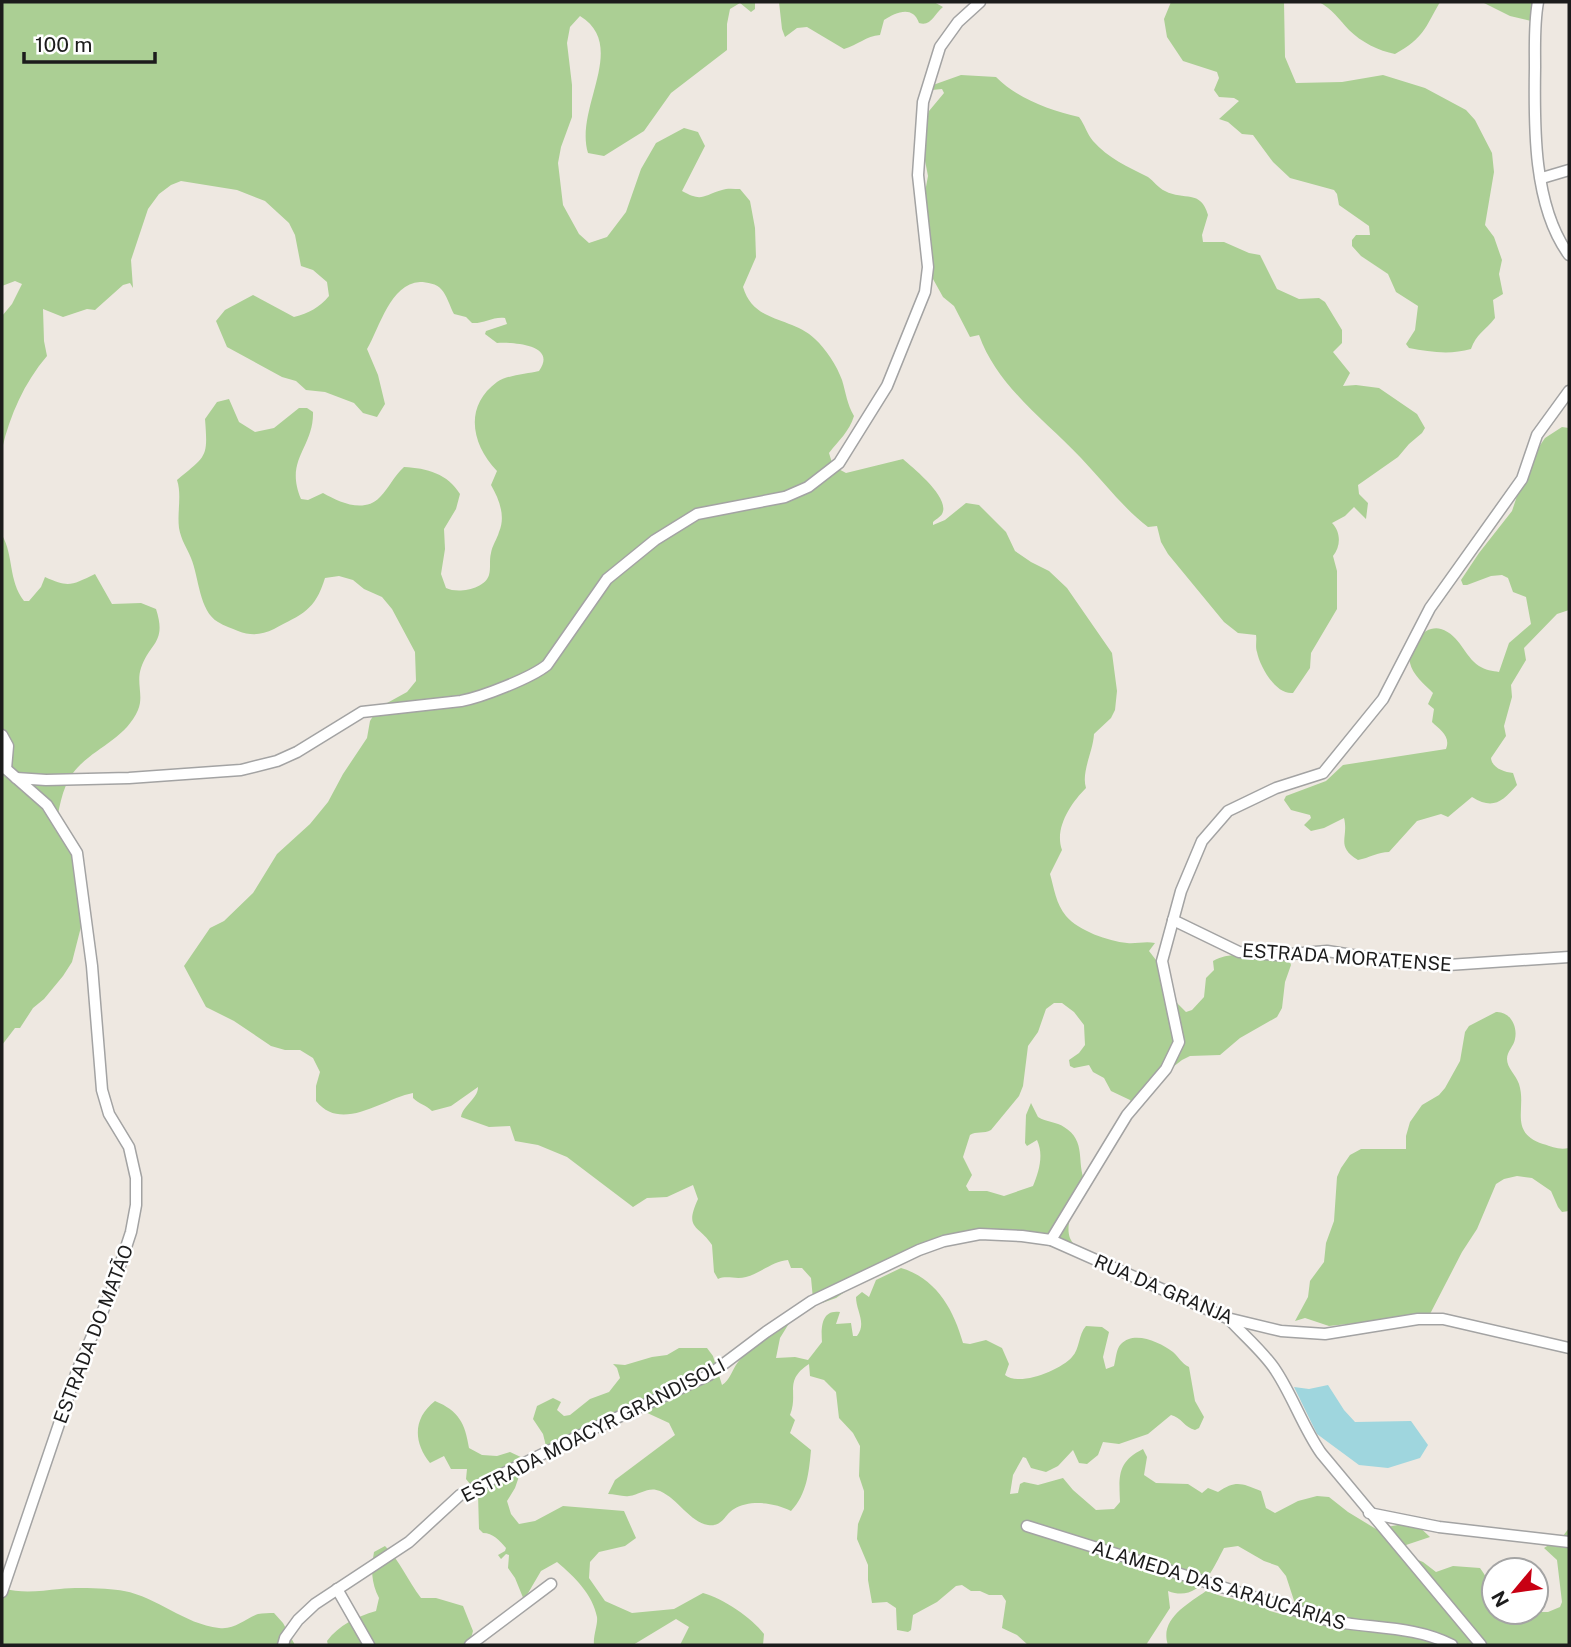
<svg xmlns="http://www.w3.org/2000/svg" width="1571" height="1647" font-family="'Public Sans',sans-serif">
  <rect width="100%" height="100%" fill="#eee8e1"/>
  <g fill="#abcf94">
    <path d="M2,2h753v7l-4,3 -11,-9 -10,6 -3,15v26l-56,43 -27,38 -40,25 -16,-3c-14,-45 41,-107 -8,-137l-10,11 -3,16 5,42v32l-11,30 -3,16 5,42 16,29 10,9 18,-6 19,-25 15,-43 15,-26 28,-15 14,4 7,14 -23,45c20,11 20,5 40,-1 5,-2 12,-1 18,-1l10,12 5,27 1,29 -13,30c11,37 48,29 72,52 11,10 22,27 27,41 4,13 5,24 12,36 -5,16 -15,24 -25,37l4,13 13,7 57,-14c10,9 48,39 39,55 -1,2 -8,7 -9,8v3l12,-5 21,-17 13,2 27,27 9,19 16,11 18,9 18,17 45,65 5,38 -2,19 -4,8 -17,16c-1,18 -13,38 -8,54 -15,15 -32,40 -24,62l-12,24c4,14 6,30 16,42 13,15 42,25 61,27 9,1 18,-2 28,0l-6,8 17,22 11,30 9,9 6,-2 12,-13 2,-19 8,-8 -1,-9c19,-12 49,-3 71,-1l6,2 1,3 -6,17 -3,26 -5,9 -37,21 -20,17 -30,1 -8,4 -22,17 -25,30 -5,-7 -19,-9 -7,-13 -11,-6 -4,-7 -15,3 -4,-2 -1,-6 10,-7 6,-8 -1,-20 -10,-13 -12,-9h-8l-8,6 -8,23 -10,14 -5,40 -4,10 -28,34c-7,4 -15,1 -21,5l-7,22 9,18 -6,11 3,5h18l17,5 29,-10c6,-15 11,-31 4,-46l-10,6 -2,-3 1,-28 5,-12 7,14c8,5 19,5 26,10 23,14 12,35 21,55 -6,17 -27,48 -10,63 7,6 16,11 23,16l-57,-18 -75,-5 -73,21 -57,39 -14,5 -9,-4 -2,-21 -9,-10h-11l-3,-8c-15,1 -27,13 -42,17 -10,3 -19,-2 -28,2l-4,-7 -2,-27c-14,-21 -28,-15 -14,-46l-5,-14 -26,12 -20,1 -14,9 -66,-50 -29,-12 -23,-4 -5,-15 -21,1 -28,-10c2,-12 17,-18 17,-30l-27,19 -19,5c-6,-6 -13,-7 -19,-13v-5c-31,6 -71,40 -97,8v-15l4,-14 -7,-14 -13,-8h-15l-14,-4 -37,-25 -28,-14 -22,-41 26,-38 14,-7 29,-28 24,-39 33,-30 18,-22 15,-28 24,-36 3,-17 8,-13 29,-16 9,-11 -1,-29 -23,-43 -10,-12 -18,-8 -11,-9 -14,-4 -14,2c-10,33 -23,36 -51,51 -12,6 -23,7 -36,2 -6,-3 -14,-5 -20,-9 -19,-11 -19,-45 -27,-64 -4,-10 -10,-18 -12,-30 -2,-16 3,-33 -2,-48 30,-25 31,-22 28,-61l12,-17 12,-3 10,23 16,10 19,-4 25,-20h8l6,4c1,36 -29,47 -12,87l7,1 15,-7c16,9 41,21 57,4 9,-9 14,-21 24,-30 23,1 44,7 56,27l-4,15 -12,20 1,20 -4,25 5,14c12,6 39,1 43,-13 2,-7 0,-15 2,-22 1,-7 6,-14 8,-21 7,-16 0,-33 -8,-47l6,-14c-26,-27 -33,-65 0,-89 10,-7 30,-8 42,-11 19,-27 -27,-29 -42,-28l-12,-9 1,-3 21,-7 -2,-6c-11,-2 -22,6 -33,5l-6,-6 -12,-3c-4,-7 -7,-19 -13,-25 -4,-5 -14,-7 -21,-7 -30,2 -40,45 -53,67l11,26 7,29 -8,13 -14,-4 -9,-10 -29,-11 -19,-2 -10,-9 -14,-4 -55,-30 -11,-26 9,-11 28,-15 41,22c15,-4 25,-9 35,-21l-2,-14 -14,-12 -12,-4 -6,-31 -6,-12 -24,-22 -28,-11 -56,-9 -10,4 -12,9 -11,15 -17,51 2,28 -3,-5 -7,2 -28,25 -8,-1 -24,8 -20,-8 1,32 3,15c-23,27 -37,59 -45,93v-133l10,-12 10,-20 -7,-3 -13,5z"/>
    <path d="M779,2h155l9,5c-9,7 -12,20 -24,16 -6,-18 -23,-11 -35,-3l-4,15c-14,1 -22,10 -36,14l-37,-22 -10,1 -12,9 -3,-8z"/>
    <path d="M1171,2h113l1,55 11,26 46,-1 41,-7 42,13 41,22 9,10 17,33 2,19 -9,53 9,12 8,23 -3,14 4,20 -10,6 2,18c-10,13 -19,16 -24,31 -21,6 -41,3 -62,-1l-3,-4 9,-14 3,-24 -22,-14 -8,-18 -27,-18 -9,-10v-6l4,-5h14l-1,-9 -30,-21 -2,-11 -3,-4 -44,-12 -17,-16 -20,-27 -11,-1 -14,-12 -9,-3 20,-18 -5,-3 -15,-1 -5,-7 5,-12 -2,-6 -34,-11 -16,-24 -3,-18z"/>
    <path d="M1319,2h121c-15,26 -16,36 -45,52 -16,-3 -34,-12 -46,-24 -10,-11 -17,-21 -30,-28z"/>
    <path d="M1482,2h57l-8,19 -21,-5z"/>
    <path d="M961,75l35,2c22,22 53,33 83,40 6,8 8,17 14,24 15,17 35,26 55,36 6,4 10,11 17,14 19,10 36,-2 43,24l-6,20 1,7h21l25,11 11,2 17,34 22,10 20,-1 6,4 17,28v13l-9,9 17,21 -7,13 13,-1 23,3 38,26 8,14 -3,5 -13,11 -11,13 -40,28 1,9 9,9 -2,16 -12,-12 -9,9 -13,7c9,9 9,23 1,33l4,15v38l-26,44 -1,15 -17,25c-17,2 -33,-26 -36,-41 -2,-6 0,-11 -1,-17l-18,-2 -14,-11 -56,-68 -7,-12 -4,-16 -9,1c-26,-20 -45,-46 -67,-69 -36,-38 -84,-72 -102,-123l-9,2 -16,-31 -11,-9 -15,-27 -3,-78 3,-16 -8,-41 9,-24 15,-18 -2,-4 -10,1 1,-5z"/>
    <path d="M1562,427l7,1v182l-12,4 -33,34 2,12 -15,25 1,12 -8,29 2,10 -15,22c1,10 13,14 22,15l4,12c-15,17 -24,25 -45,12l-24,20 -7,-3 -24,7 -28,31c-11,0 -20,6 -31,8 -23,-14 -9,-22 -14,-42l-20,10 -13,3 -7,-6 7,-7 -1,-3 -19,-5 -7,-10 2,-4 40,-15 17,-16 103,-16c5,-13 -6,-19 -14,-27l2,-13 -6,-5 5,-11c-8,-8 -21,-19 -23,-30 -4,-16 14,-39 31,-34 19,6 23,27 38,37 6,4 14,5 20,6l10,-29 22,-19 -5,-27 -13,-5 -5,-14 -6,-3 -11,1 -24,9h-4l-2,-5 18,-27 33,-42 13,-39 9,-18 11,-16z"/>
    <path d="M2,535c12,21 6,45 22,66h5l12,-14 4,-10c24,11 27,8 50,-3l17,30 29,-1 15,6c11,34 -6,33 -15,59 -5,15 3,28 -3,42 -13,30 -47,39 -65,63 -12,16 -14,38 -18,57l8,4 14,19 6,66 -11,43 -9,14 -19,23 -11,9 -13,20h-5l-13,17z"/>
    <path d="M1496,1012c13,-1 22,13 19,27 -1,7 -8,12 -8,20 0,9 9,16 12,25 8,25 -11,48 24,60 10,3 16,6 26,4v63l-7,1 -4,-5 -7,-16 -19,-13 -15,-2 -13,3 -8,5 -19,45 -15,23 -32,62 -6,6h-39l-56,6 -24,-8 -10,3 13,-24 2,-16 14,-19 2,-19 8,-22 3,-44 4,-9 9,-13 11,-6h45v-13l4,-14 12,-17 17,-10 6,-7 15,-27 5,-29 4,-6z"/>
    <path d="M901,1268c35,10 53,42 62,75l7,1 16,-4 16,8 7,16 -4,11c14,12 56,-5 67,-18 8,-8 6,-22 14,-31l16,1 7,5 -6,25 3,12 8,-3c2,-7 2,-17 7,-22 13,-14 39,-2 52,8 6,5 8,11 16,15l6,34 9,16 -5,11 -4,2c-10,-2 -14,-13 -24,-15l-23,19 -29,10 -16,-2 -5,13 -11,9 -8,-1 -6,-13 -15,16 -12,6 -15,-4 -5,-10 -3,-1 -10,18 -3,19 8,-1 2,-9 4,-2 14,3 25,-7 10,12 23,20 18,-1 6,-7c-1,-26 -3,-40 23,-53l4,8 -3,18 12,8 32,1 14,9 6,-5 10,4c18,-12 23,-9 43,-1l5,17 9,5 23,-12 19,-5 12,1 19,15 28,17 38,-7 16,15 -27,9 3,9 17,7 13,10 17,-6 27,2c10,13 14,28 14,44h54l12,-5 2,-5 -5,-42 -13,-12 19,-12 6,-8v117h-401c-9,-26 20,-41 38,-54l18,6 33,6 13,8 14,4 15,1 -13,-40 -8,-10 -14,-5 -26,-15 -14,2c-12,23 -25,55 -56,43l2,17 -24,37h-118l-11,-10 -15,-7 4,-27 -4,-6h-13l-9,-4h-9l-9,-6 -6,1 -19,16 -24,13 -2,15 -3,2 -11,-2 -1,-22 -9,-6 -15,1 -4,-23v-15l-11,-26 1,-15 6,-15v-18l-5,-15 1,-30 -7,-13 -14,-15 -3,-26 -12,-12 -14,-4 -1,-12c-26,17 -10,29 -19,51l5,5 -5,13 21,17c-2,22 -4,44 -20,61 -15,-8 -41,-12 -57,-2 -10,6 -11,18 -26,16 -18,-3 -30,-26 -48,-34 -11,-5 -19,3 -31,5 -6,1 -15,-2 -21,-2l7,-14 60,-45 -6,-12 -26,-12 -13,4 -24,14 -15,1 -30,14 -15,2 -3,-12 -10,-15 4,-13 16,-8 8,4 -4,8 7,6 6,-1 20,-16 19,-7 11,-14 -3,-10 -4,-4 12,1 27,-8 15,-2 12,-7h28l6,8 9,29c8,-5 10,-15 16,-23 12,-16 31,-26 47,-38l3,1 -8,13 -4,20 19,-1 13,3 14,-18c-1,-14 -1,-33 18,-30l-4,12 15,-1 2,13h4c10,-13 -1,-25 -1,-39l6,-5 7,5 7,-17z"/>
    <path d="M435,1401c24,10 30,22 34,47l13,7 15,1 13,-4 15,7 -10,29 -8,13 4,13 8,10 16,-3 28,-15 61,5 12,27 -11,8 -26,6 -9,10 -1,16 16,23 27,12 42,-4 29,-16c21,6 48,24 61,41l-1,11h-83l9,-18 -13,-8 -43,26h-39c-1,-10 4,-20 3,-28 -4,-22 -23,-41 -40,-55l-16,9 -17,29 -9,-22 -7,-10 1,-13 -3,-1 -5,5 -3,-4 7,-4 1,-3c-7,-8 -13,-15 -23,-15l-4,-4 -1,-35 -12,-15 1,-10h-16l-7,-13 -14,7c-17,-21 -17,-45 5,-62z"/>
    <path d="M385,1546c15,15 23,35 36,52h15l27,8 10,25 -4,14h-141l-1,-4c12,-16 29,-24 49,-30l3,-13c-8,-16 -8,-29 -5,-46z"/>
    <path d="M2,1588c21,6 37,3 58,1 15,-2 49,-1 64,2 33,6 60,33 95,37 16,2 25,-9 39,-14 5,-1 11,-1 16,-1l9,10 12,22h-293z"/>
  </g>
  <path fill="#9fd6de" d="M1328,1385l16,25 11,12 56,-1 17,24 -8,13 -32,10 -29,-3 -42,-31 -23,-47 15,2z"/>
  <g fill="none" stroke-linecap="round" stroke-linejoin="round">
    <defs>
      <g id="street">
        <path d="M1538,2c-4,21 -3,43 -3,65 -1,59 -2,139 34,188"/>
        <path d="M1542,178l27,-8"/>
        <path d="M2,735l6,11 -2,23"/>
        <path d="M16,778l30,2 83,-2 112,-8 36,-9 20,-9 65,-40 99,-11c21,-4 70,-23 86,-36l60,-86 48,-39 42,-26 88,-17 23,-10 31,-24 48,-77 38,-94 3,-25 -10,-92 5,-73 17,-55 18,-25 22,-20"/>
        <path d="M1173,920l66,32 39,3 49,-4 82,13 39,1 121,-8"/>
        <path d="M1051,1240l76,-125 39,-46 13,-27 -17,-81 19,-70 21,-50 26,-30 48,-23 47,-15 60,-74 47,-91 92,-129 15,-44 32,-44"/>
        <path d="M1228,1318c15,17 36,34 48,53 17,26 27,56 45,82l160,192"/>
        <path d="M1369,1513l70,14 130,15"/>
        <path d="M1027,1526l300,94c41,9 87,5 125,25"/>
        <path d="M337,1589l32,56"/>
        <path d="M2,1592l75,-221 36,-84 18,-55 5,-27v-27l-7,-31 -20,-33 -7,-24 -10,-124 -15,-113 -30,-48 -41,-36"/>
        <path d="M283,1645l2,-7 13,-18 17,-16 94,-62 51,-47 139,-69 110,-51 57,-43 46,-31 107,-51 25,-9 36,-7 42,2 29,4 176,78 54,13 44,3 93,-15h25l126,29"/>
        <path d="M470,1645l81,-61"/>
      </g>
    </defs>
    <use href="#street" stroke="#a3a3a3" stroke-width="13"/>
    <use href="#street" stroke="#fff" stroke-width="10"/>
  </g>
  <g text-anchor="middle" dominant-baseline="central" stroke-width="5" stroke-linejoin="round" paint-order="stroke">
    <g font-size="19" fill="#1c1c1c" stroke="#fff">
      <text transform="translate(1347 957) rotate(4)">ESTRADA MORATENSE</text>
      <text transform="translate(1164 1289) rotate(23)">RUA DA GRANJA</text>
      <text transform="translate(93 1334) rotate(-69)">ESTRADA DO MATÃO</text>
      <text transform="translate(593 1430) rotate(-27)">ESTRADA MOACYR GRANDISOLI</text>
      <text transform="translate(1219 1585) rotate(17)">ALAMEDA DAS ARAUCÁRIAS</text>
    </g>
  </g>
  <rect width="1571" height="1647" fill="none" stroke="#1c1c1c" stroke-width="7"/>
  <g transform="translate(1515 1591) rotate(241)"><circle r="33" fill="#ffffff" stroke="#a4a4a4" stroke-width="2"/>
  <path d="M0-5L12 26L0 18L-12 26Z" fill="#c80013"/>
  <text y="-10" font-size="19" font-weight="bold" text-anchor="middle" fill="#1c1c1c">N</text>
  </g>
  <path d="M24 52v10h131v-10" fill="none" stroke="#1c1c1c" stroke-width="3.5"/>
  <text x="35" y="52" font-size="21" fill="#1c1c1c" stroke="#ffffff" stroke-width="5" paint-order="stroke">100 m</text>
</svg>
